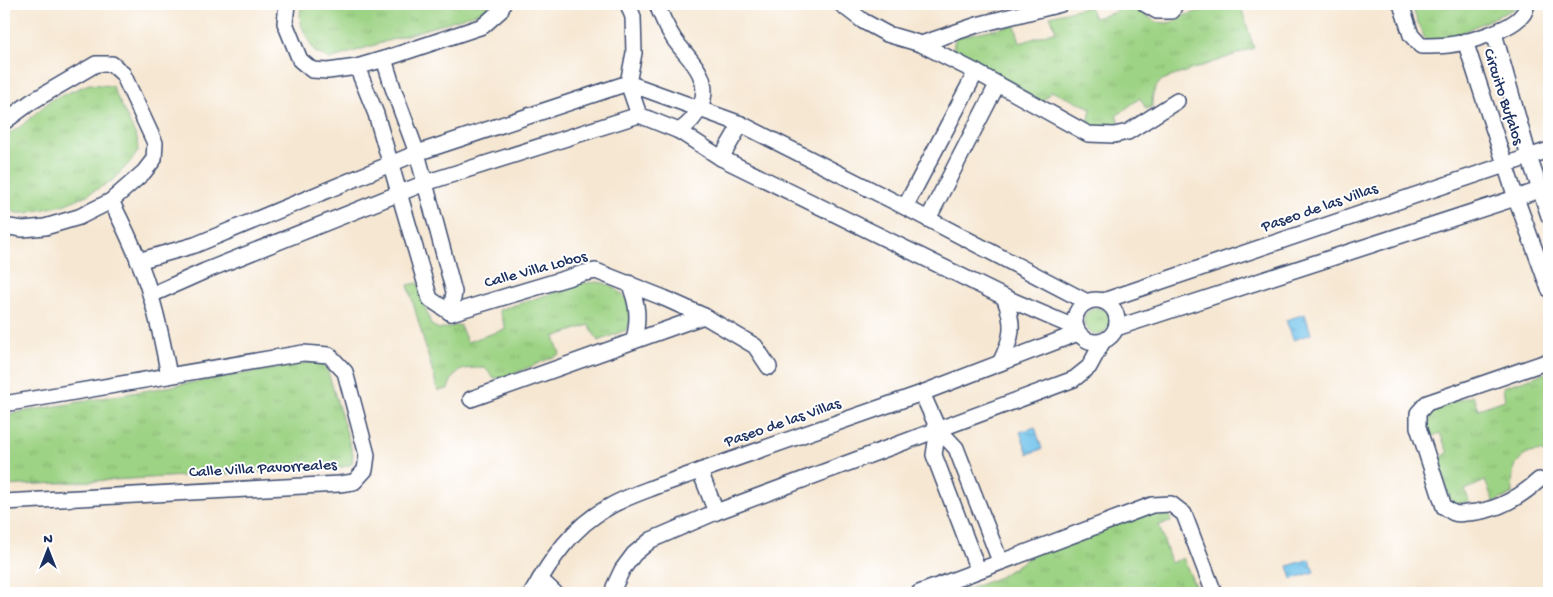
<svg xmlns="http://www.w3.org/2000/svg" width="1553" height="597" font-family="'Gochi Hand',sans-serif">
  <defs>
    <pattern id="grass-tufts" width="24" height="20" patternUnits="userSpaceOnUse" patternTransform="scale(1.25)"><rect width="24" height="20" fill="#9dd384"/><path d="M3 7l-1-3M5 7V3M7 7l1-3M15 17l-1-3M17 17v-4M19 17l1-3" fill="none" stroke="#87b574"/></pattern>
    <pattern id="water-ripples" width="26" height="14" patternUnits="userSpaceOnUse" patternTransform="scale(1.25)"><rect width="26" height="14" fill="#6fc2eb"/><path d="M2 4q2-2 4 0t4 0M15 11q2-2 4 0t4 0" fill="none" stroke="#5a9ec2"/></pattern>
  </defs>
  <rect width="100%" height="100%" fill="#fff"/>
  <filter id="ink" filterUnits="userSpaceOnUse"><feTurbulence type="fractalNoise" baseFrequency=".02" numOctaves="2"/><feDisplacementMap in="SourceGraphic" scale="10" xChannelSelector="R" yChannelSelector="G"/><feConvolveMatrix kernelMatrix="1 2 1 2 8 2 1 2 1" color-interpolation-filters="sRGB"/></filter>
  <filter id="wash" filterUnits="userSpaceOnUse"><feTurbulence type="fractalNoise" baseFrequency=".0096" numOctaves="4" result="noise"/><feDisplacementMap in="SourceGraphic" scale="20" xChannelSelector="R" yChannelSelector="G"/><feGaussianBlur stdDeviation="1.12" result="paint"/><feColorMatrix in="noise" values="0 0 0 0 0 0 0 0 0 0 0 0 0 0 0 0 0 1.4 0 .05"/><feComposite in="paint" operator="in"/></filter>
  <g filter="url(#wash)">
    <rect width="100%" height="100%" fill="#f6e7d2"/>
    <g fill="url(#grass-tufts)" stroke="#5c8171">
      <path d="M302,4h189l-7,7 -154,48 -15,-7c-9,-16 -19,-30 -13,-48z"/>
      <path d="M1113,4h16l27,18 11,1 9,-2 7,-5 42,-12h15l14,44 -92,32c-9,9 -10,15 -10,27l-6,2 -6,-11 -24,18 6,11 -23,2 -11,-4 3,-17 -40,-17 -9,11 -86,-46c-3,-8 -3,-12 0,-19l59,-12 5,18 36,-12 -6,-15 39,-10 5,12 22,-6z"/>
      <path d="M1411,4h111v1l-70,32 -24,4 -4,-3z"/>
      <path d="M89,84l23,2 25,52 1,13 -6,9 -19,20 -26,15 -24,10 -36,8h-11l-12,-7v-69l17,-11 30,-26z"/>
      <path d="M598,282c17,2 35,18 33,36 0,4 -3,8 -5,12l-28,11 -9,-16 -35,12 6,17 -56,24h-10l-9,-10c-21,0 -30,-1 -37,21l-10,2 -30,-106 10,-2 13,42 8,4 21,-4 7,17 39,-13 -7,-19 85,-27z"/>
      <circle cx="1097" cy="321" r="13"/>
      <path d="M318,361l6,3 4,8 25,82 -1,10 -9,3 -14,1 -325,18v-71z"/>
      <path d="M1549,372v83c-6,-4 -12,-4 -19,-2 -19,7 -18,24 -17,41l-19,8 -9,-21 -20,9 4,11 -12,4 -5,-1 -16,-44 12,-7 -8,-20 -12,5 -6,-21 11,-10 40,-11 5,13 27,-9 -2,-13z"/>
      <path d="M1152,510h12l4,2 3,10 -12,3 12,38 12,-5 15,35h-241l43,-16 35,-24z"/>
    </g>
    <g fill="url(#water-ripples)" stroke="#4578a4">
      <path d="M1305,314l6,20 -18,6 -7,-20z"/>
      <path d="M1035,427l7,22 -14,5 -8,-22z"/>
      <path d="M1310,559l4,13 -22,7 -4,-13z"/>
    </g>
  </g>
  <g filter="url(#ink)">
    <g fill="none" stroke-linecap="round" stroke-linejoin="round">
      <defs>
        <g id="minor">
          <path d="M287,4l-2,19 15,37 12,10 16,1 29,-4 27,-8 99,-33 17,-15 3,-7"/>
          <path d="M628,4l5,13 1,36 -6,30 11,32"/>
          <path d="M657,4c4,12 10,24 17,35 8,12 20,22 26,35 11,23 -3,45 -21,57"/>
          <path d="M841,4l22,17 24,13 34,10 55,28 112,62 26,1 14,-3 49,-31"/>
          <path d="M1145,4l12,7h15l3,-7"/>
          <path d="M1401,4l10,31 10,11c9,0 18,0 27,-1 18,-2 64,-15 75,-31 2,-2 3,-7 4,-10"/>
          <path d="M1494,33l35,124 20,59"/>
          <path d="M1465,41l51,157 33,91"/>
          <path d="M921,44l56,-19 84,-21"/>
          <path d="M384,59l9,29 24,65 37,139 -3,21"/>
          <path d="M357,67l19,47 54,185 21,14"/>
          <path d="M639,115l40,16 42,27 283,139 72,31"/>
          <path d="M4,122l27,-20 65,-38h16l11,10 32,69 -1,16 -10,13 -33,29 -32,16 -34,10 -22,2 -14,-2 -5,-2"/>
          <path d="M721,158l20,-34"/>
          <path d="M111,201c16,31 31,63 40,96 8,26 13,52 18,79"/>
          <path d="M905,207l71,-135"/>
          <path d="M928,219l69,-134"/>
          <path d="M138,261l57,-16 222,-92 211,-70 113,41 164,83 182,95"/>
          <path d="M629,283c9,21 10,35 5,57"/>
          <path d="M151,295l54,-24 220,-88 214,-68"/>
          <circle cx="1096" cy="321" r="21"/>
          <path d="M1103,301l446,-151"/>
          <path d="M451,313l133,-40 12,-2 68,27 40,18 51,30 14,21"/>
          <path d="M1116,328l433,-141"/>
          <path d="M1000,363c13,-26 15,-39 4,-66"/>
          <path d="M922,393l16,36 18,19 44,113"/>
          <path d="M471,399l233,-83"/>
          <path d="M4,404l299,-51 26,2 16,17 22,83 -2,15 -11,12 -15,2 -335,18"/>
          <path d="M938,429l-4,26 44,115"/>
          <path d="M700,471l16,41"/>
          <path d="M1539,480c-21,19 -44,32 -73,33 -4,1 -9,1 -12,0 -3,-1 -7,-5 -10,-6l-26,-80v-14l9,-10 122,-42"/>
          <path d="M540,579l15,14"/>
          <path d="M532,593c18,-32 41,-67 75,-85 16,-10 35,-16 53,-23l262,-92 156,-60"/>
          <path d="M613,593l1,-6 8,-17 12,-16 17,-14 65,-28 358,-133 15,-12 14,-26"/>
          <path d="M919,593l233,-88 19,-1 13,10 30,79"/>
        </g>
      </defs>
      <use href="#minor" stroke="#3c4b6f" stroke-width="18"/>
      <use href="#minor" stroke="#fff" stroke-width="15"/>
    </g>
  </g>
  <g text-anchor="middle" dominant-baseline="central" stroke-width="4" stroke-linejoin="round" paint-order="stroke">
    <g font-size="16" fill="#1b2f5e" stroke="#fff">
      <text transform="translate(1502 97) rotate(72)">Circuito Bufalos</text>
      <text transform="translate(1320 209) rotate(-19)">Paseo de las Villas</text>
      <text transform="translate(536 271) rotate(-15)">Calle Villa Lobos</text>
      <text transform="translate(783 424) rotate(-19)">Paseo de las Villas</text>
      <text transform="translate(263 470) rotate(-3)">Calle Villa Pavorreales</text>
    </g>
  </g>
  <rect width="1553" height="597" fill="none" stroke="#fff" stroke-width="20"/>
  <g transform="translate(48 550)" stroke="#ffffff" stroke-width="4" paint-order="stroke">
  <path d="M0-4L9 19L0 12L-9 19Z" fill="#1b2f5e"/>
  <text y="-8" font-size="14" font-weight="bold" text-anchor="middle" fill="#1b2f5e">N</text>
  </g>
</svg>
